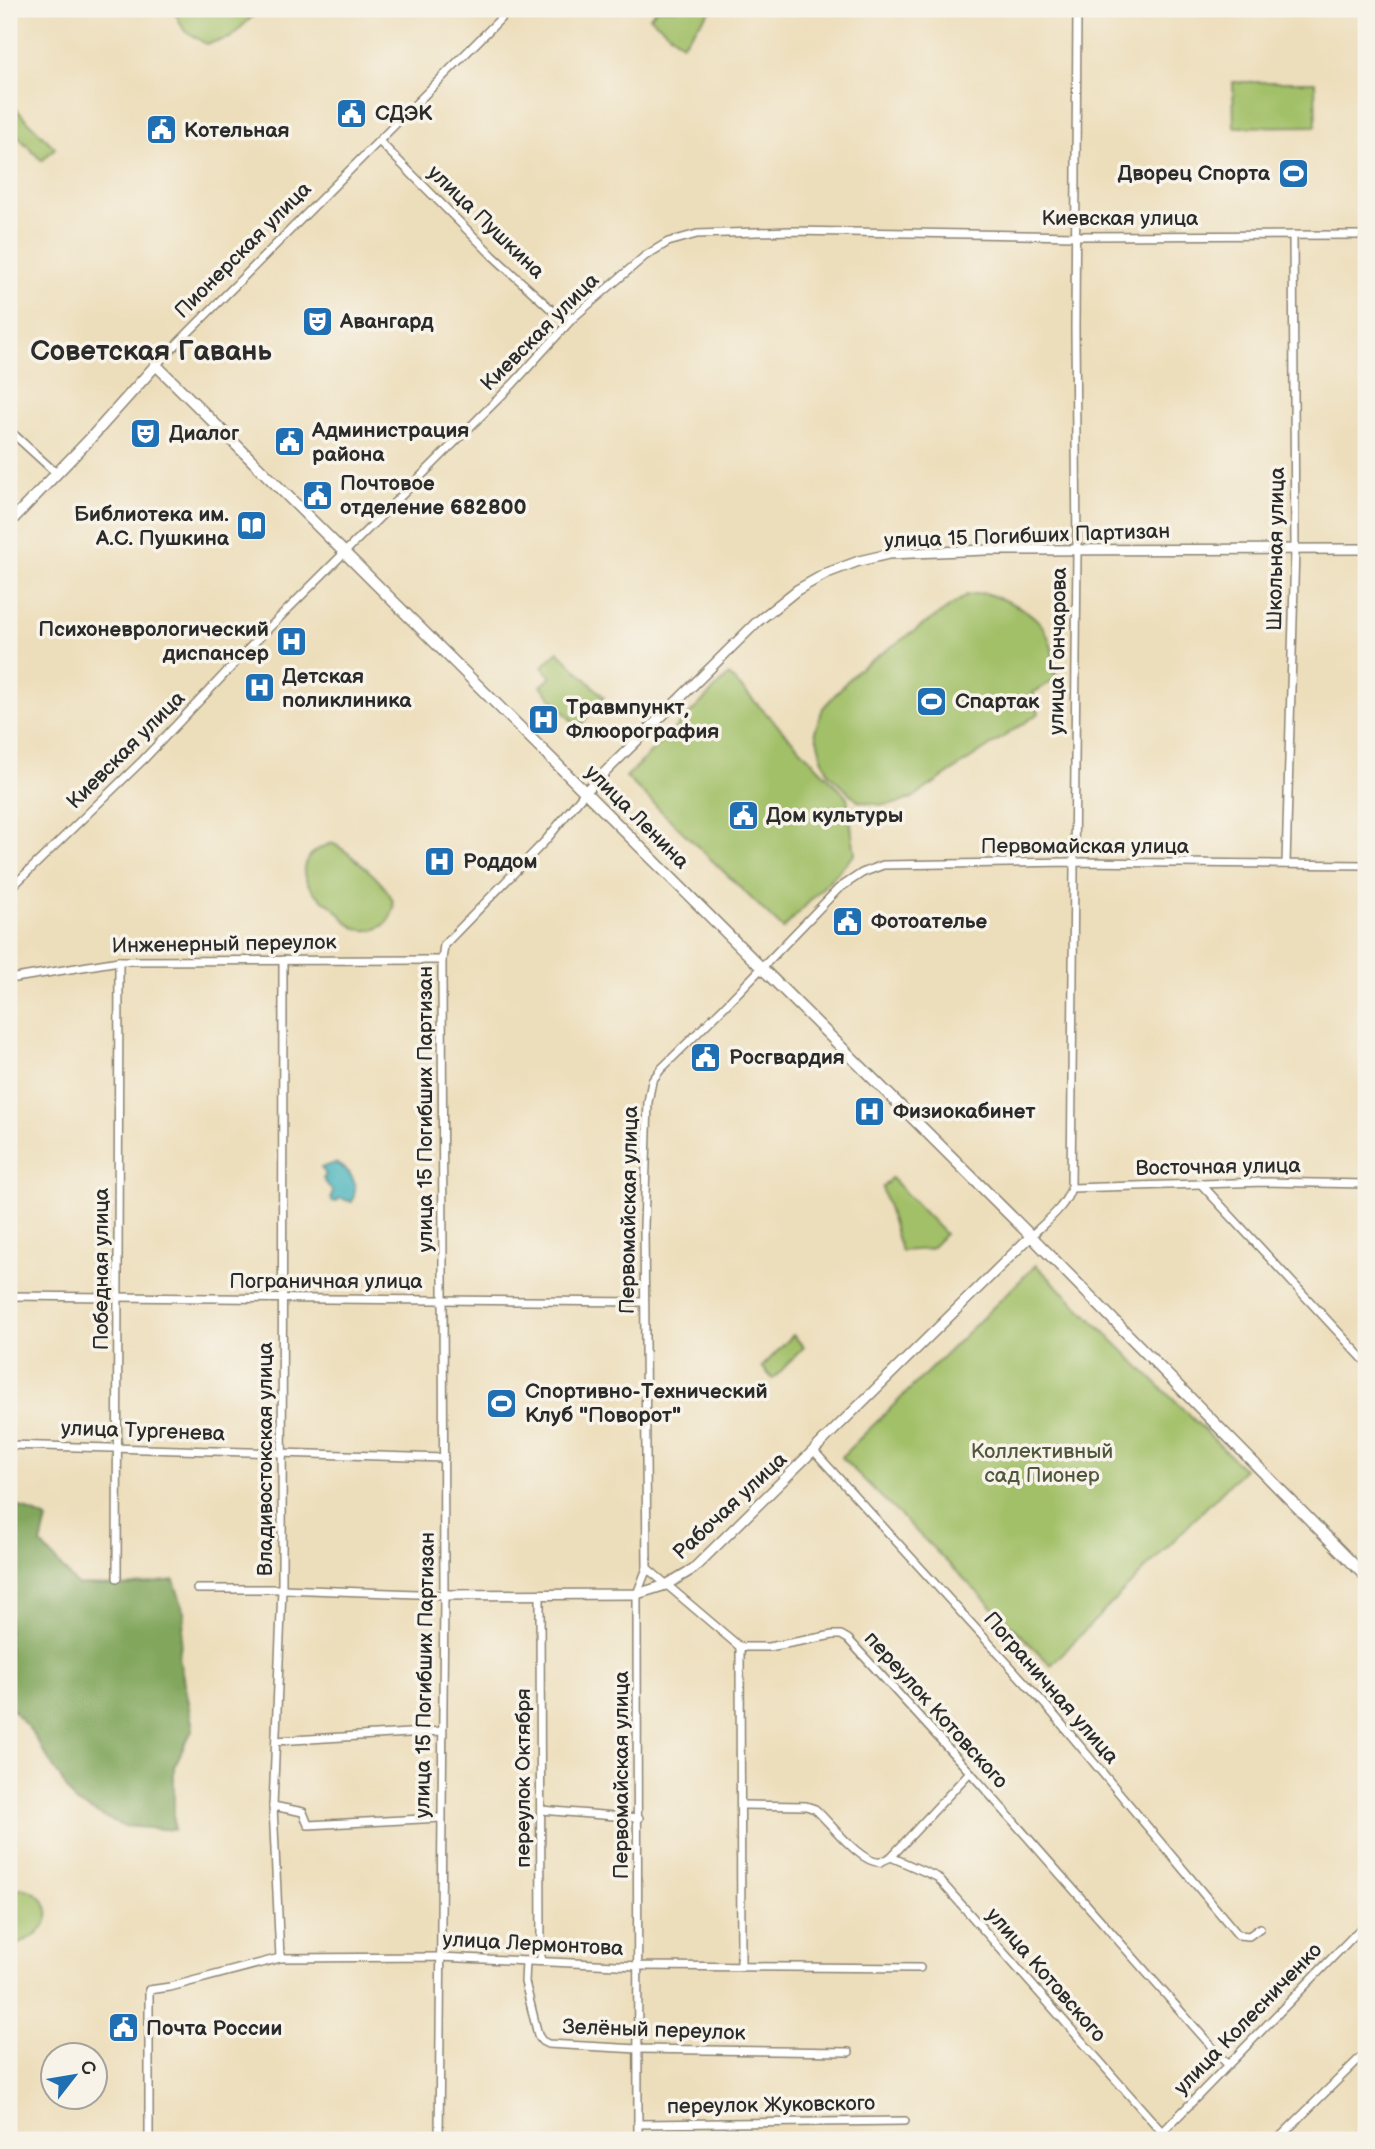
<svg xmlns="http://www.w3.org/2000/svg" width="1375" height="2149" font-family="'Balsamiq Sans',sans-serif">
  <rect width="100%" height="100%" fill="#f7f3e8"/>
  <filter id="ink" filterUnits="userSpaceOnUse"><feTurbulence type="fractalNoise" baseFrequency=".0143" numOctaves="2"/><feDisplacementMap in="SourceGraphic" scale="14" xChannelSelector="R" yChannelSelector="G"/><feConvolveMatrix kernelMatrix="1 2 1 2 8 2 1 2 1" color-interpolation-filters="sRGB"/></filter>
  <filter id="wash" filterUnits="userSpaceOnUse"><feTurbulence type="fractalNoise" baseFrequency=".00686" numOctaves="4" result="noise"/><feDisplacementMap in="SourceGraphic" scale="28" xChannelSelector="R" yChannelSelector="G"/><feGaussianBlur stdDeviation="1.57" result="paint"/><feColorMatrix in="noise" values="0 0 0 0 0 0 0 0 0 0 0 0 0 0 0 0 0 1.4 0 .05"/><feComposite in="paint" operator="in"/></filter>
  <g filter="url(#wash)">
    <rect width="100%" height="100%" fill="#eddebb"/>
    <g fill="#a2c068" stroke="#66764a" stroke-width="2">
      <path d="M173,9h87l-30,29 -24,6 -22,-14z"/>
      <path d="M657,9h55l-30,35 -32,-27z"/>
      <path d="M1233,82h82l1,44 -82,1z"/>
      <path d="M9,102l46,46 -13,13 -33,-34z"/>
      <path d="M985,593c51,18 68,29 71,86l-23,14 6,20 -127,85 -13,5 -17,2 -24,-4 -29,-27 -7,-16 -7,-27 8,-23 33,-37 111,-76z"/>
      <path d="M558,651l46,46 -26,31 -37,-42 10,-9 -9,-10z"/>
      <path d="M729,675l118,122 8,57 -72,75 -157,-152z"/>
      <path d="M332,843c16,8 56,41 61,59 2,8 -1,14 -6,20 -6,7 -15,9 -24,8 -11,0 -21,-14 -29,-22 -8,-6 -19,-13 -24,-21 -16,-23 2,-37 22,-44z"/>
      <path d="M891,1178l54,56 -15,15 -29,2 -19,-63z"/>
      <path d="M1036,1265l208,204 -193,196 -210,-208z"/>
      <path d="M793,1335l11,12 -31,32 -11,-12z"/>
      <path d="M20,1888c20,2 37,21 23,40 -8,9 -24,15 -34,22v-57z"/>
    </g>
    <path fill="#81a65c" stroke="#566844" stroke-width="2" d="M9,1492l7,13 31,14 -6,25 36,41 50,1 47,-6 11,35 -6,42 14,71 -19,39v63l-52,-4 -47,-24 -44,-71 -22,-26z"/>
    <path fill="#41b1bb" stroke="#366e73" stroke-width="2" d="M335,1163c17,8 24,21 17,39l-12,-4 -4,4 -4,-1 -1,-4 2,-5 -10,-13 3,-5 -5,-6z"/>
  </g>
  <g filter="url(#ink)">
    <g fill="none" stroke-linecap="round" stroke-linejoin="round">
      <defs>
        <g id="minor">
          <path d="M379,141l114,115 47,43 13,12 21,6"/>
          <path d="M156,365l354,-356"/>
          <path d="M9,430l47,43"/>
          <path d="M1286,864l9,-315 -2,-314"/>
          <path d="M9,890l134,-130 113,-119 257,-257 61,-67 71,-61 23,-14 29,-8 94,-3 285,5 290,-1"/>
          <path d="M9,979l110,-18 323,-1"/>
          <path d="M1201,1184l165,178"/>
          <path d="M1071,1188l194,-6 101,2"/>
          <path d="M1031,1236c14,-14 34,-28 40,-48l6,-638 -2,-221 2,-320"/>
          <path d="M9,1296l635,6"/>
          <path d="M9,1445l435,13"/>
          <path d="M814,1451l235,258 189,226 11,1 11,-8"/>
          <path d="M647,1568l93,79"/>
          <path d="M117,1578l2,-617"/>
          <path d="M197,1589h85l162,6"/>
          <path d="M540,1594l1,367"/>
          <path d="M740,1647h29l64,-12h8l7,4 122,133 257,292"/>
          <path d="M740,1647l1,320"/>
          <path d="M276,1741l166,-10"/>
          <path d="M742,1805l64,1 9,3c14,12 46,56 66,53 1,-1 10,-5 10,-5l79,-85"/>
          <path d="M273,1806l30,6 5,13 133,-7"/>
          <path d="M541,1810l98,8"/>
          <path d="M891,1857l46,20 225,255"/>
          <path d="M280,1958l-7,-152 9,-217 1,-629"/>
          <path d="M526,1961l-1,21 13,53 4,6 6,3 90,5 211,3"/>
          <path d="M639,2124l266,-3"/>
          <path d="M149,2140v-150l21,-3 110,-29 159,-1 200,9 281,2"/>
          <path d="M439,2140l5,-545 -2,-635 2,-15 102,-105 39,-48"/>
          <path d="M638,2140l-1,-546 10,-26 -3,-342 4,-124 4,-21 9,-12 63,-62 114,-118 24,-16 21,-8 190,-3 293,3"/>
          <path d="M1155,2140l211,-217"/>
          <path d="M1277,2140l89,-88"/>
        </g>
        <g id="tertiary">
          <path d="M585,792l172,-170 40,-32 30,-17 32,-12 30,-7 97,-4 380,-1"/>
          <path d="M444,1595l193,-1 29,-9 27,-16 338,-333"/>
        </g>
        <path id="secondary" d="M9,523l79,-82 68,-76 875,871 335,341"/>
      </defs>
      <use href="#minor" stroke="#8c8473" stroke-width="10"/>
      <use href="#tertiary" stroke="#8c8473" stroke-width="12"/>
      <use href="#secondary" stroke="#8c8473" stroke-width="13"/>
      <use href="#minor" stroke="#fff" stroke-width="7"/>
      <use href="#tertiary" stroke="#fff" stroke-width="9"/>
      <use href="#secondary" stroke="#fff" stroke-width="10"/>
    </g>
  </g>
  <defs>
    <symbol id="civic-square" viewBox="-11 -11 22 22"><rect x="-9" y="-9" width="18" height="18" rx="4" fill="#1f6fb2" stroke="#f7f3e8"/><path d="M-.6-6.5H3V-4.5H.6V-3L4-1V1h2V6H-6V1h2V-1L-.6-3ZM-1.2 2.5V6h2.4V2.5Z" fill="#fff"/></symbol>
    <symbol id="stadium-square" viewBox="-11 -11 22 22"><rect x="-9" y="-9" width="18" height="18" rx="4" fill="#1f6fb2" stroke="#f7f3e8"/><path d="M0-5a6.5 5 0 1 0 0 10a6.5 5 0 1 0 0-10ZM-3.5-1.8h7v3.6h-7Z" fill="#fff"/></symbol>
    <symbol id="theatre-square" viewBox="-11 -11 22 22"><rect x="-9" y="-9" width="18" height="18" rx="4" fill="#1f6fb2" stroke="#f7f3e8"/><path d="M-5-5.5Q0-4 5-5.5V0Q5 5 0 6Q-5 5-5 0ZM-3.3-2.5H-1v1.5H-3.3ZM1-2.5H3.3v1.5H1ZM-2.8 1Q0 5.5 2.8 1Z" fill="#fff"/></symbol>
    <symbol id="library-square" viewBox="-11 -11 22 22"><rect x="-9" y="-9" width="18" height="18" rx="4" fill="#1f6fb2" stroke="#f7f3e8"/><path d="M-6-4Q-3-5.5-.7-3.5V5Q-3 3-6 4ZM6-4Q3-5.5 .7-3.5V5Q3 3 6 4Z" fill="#fff"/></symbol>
    <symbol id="hospital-square" viewBox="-11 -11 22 22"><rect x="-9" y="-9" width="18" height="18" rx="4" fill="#1f6fb2" stroke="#f7f3e8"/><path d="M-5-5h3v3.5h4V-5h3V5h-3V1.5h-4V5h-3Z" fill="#fff"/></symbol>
  </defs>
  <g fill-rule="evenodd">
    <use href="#civic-square" x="334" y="96" width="35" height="35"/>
    <use href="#civic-square" x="144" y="112" width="35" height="35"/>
    <use href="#stadium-square" x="1276" y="156" width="35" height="35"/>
    <use href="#theatre-square" x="300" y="304" width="35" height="35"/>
    <use href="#theatre-square" x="128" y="416" width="35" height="35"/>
    <use href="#civic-square" x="272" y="424" width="35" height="35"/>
    <use href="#civic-square" x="300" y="478" width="35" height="35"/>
    <use href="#library-square" x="234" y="508" width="35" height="35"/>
    <use href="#hospital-square" x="274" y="624" width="35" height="35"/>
    <use href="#hospital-square" x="242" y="670" width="35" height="35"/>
    <use href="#stadium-square" x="914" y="684" width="35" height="35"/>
    <use href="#hospital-square" x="526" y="702" width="35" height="35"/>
    <use href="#civic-square" x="726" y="798" width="35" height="35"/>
    <use href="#hospital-square" x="422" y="844" width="35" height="35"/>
    <use href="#civic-square" x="830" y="904" width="35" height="35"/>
    <use href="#civic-square" x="688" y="1040" width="35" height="35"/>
    <use href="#hospital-square" x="852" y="1094" width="35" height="35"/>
    <use href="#stadium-square" x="484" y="1386" width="35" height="35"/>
    <use href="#civic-square" x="106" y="2010" width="35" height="35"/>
  </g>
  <g text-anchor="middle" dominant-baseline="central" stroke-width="7" stroke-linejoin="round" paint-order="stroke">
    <g font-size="21" font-weight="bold" fill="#2b2b2b" stroke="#f7f3e8" text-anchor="start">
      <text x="375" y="113">СДЭК</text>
      <text x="184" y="130">Котельная</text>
      <text x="1270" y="173" text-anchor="end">Дворец Спорта</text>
      <text x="340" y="321">Авангард</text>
      <text x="312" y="430">Администрация<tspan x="312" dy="24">района</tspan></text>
      <text x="169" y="433">Диалог</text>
      <text x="340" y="483">Почтовое<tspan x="340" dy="24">отделение 682800</tspan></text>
      <text x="229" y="514" text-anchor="end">Библиотека им.<tspan x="229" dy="24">А.С. Пушкина</tspan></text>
      <text x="269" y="629" text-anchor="end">Психоневрологический<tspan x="269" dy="24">диспансер</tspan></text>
      <text x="282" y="676">Детская<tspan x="282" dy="24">поликлиника</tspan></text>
      <text x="955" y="701">Спартак</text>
      <text x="566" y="707">Травмпункт,<tspan x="566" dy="24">Флюорография</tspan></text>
      <text x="766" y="815">Дом культуры</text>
      <text x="463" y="861">Роддом</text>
      <text x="871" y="921">Фотоателье</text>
      <text x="729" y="1057">Росгвардия</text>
      <text x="893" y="1111">Физиокабинет</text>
      <text x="525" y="1391">Спортивно-Технический<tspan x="525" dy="24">Клуб "Поворот"</tspan></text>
      <text x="146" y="2028">Почта России</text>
    </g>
    <g font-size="21" fill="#2b2b2b" stroke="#f7f3e8">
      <text x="1120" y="218">Киевская улица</text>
      <text transform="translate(486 222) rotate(44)">улица Пушкина</text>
      <text transform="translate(243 250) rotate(-45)">Пионерская улица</text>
      <text transform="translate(540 332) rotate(-45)">Киевская улица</text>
      <text transform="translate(1027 536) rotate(-2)">улица 15 Погибших Партизан</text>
      <text transform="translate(1276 549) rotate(-89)">Школьная улица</text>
      <text transform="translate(1058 651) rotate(-89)">улица Гончарова</text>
      <text transform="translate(126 750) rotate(-45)">Киевская улица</text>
      <text transform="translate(637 817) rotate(45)">улица Ленина</text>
      <text x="1085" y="846">Первомайская улица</text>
      <text transform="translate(224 944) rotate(-1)">Инженерный переулок</text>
      <text transform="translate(425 1109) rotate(-90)">улица 15 Погибших Партизан</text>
      <text transform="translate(1218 1167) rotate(-1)">Восточная улица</text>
      <text transform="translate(629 1210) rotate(-89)">Первомайская улица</text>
      <text transform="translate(101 1269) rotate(-90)">Победная улица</text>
      <text x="326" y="1281">Пограничная улица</text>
      <text transform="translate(143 1431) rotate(2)">улица Тургенева</text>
      <text transform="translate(265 1459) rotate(-90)">Владивостокская улица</text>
      <text transform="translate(730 1506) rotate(-43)">Рабочая улица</text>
      <text transform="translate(425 1675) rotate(-89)">улица 15 Погибших Партизан</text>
      <text transform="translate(1051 1688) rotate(49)">Пограничная улица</text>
      <text transform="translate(936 1710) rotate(48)">переулок Котовского</text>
      <text transform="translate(621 1775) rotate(-90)">Первомайская улица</text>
      <text transform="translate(523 1778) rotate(-90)">переулок Октября</text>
      <text transform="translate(533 1944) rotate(3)">улица Лермонтова</text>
      <text transform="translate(1046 1975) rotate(49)">улица Котовского</text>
      <text transform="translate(1248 2019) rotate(-46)">улица Колесниченко</text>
      <text transform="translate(654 2030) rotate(2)">Зелёный переулок</text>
      <text transform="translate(771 2105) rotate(-1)">переулок Жуковского</text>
    </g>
    <g font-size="21" fill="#4f583d" stroke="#f7f3e8">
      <text x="1042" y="1451">Коллективный<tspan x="1042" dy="24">сад Пионер</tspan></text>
    </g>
    <g font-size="28" font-weight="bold" fill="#2b2b2b" stroke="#f7f3e8">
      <text x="151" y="351">Советская Гавань</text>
    </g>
  </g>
  <rect width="1375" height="2149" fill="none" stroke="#f7f3e8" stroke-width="35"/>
  <g transform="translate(74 2076) rotate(59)"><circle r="33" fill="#f7f3e8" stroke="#a5a39c" stroke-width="2"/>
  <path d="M0-5L12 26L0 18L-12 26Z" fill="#1f6fb2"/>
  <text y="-10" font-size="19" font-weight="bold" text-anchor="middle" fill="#2b2b2b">С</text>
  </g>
</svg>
